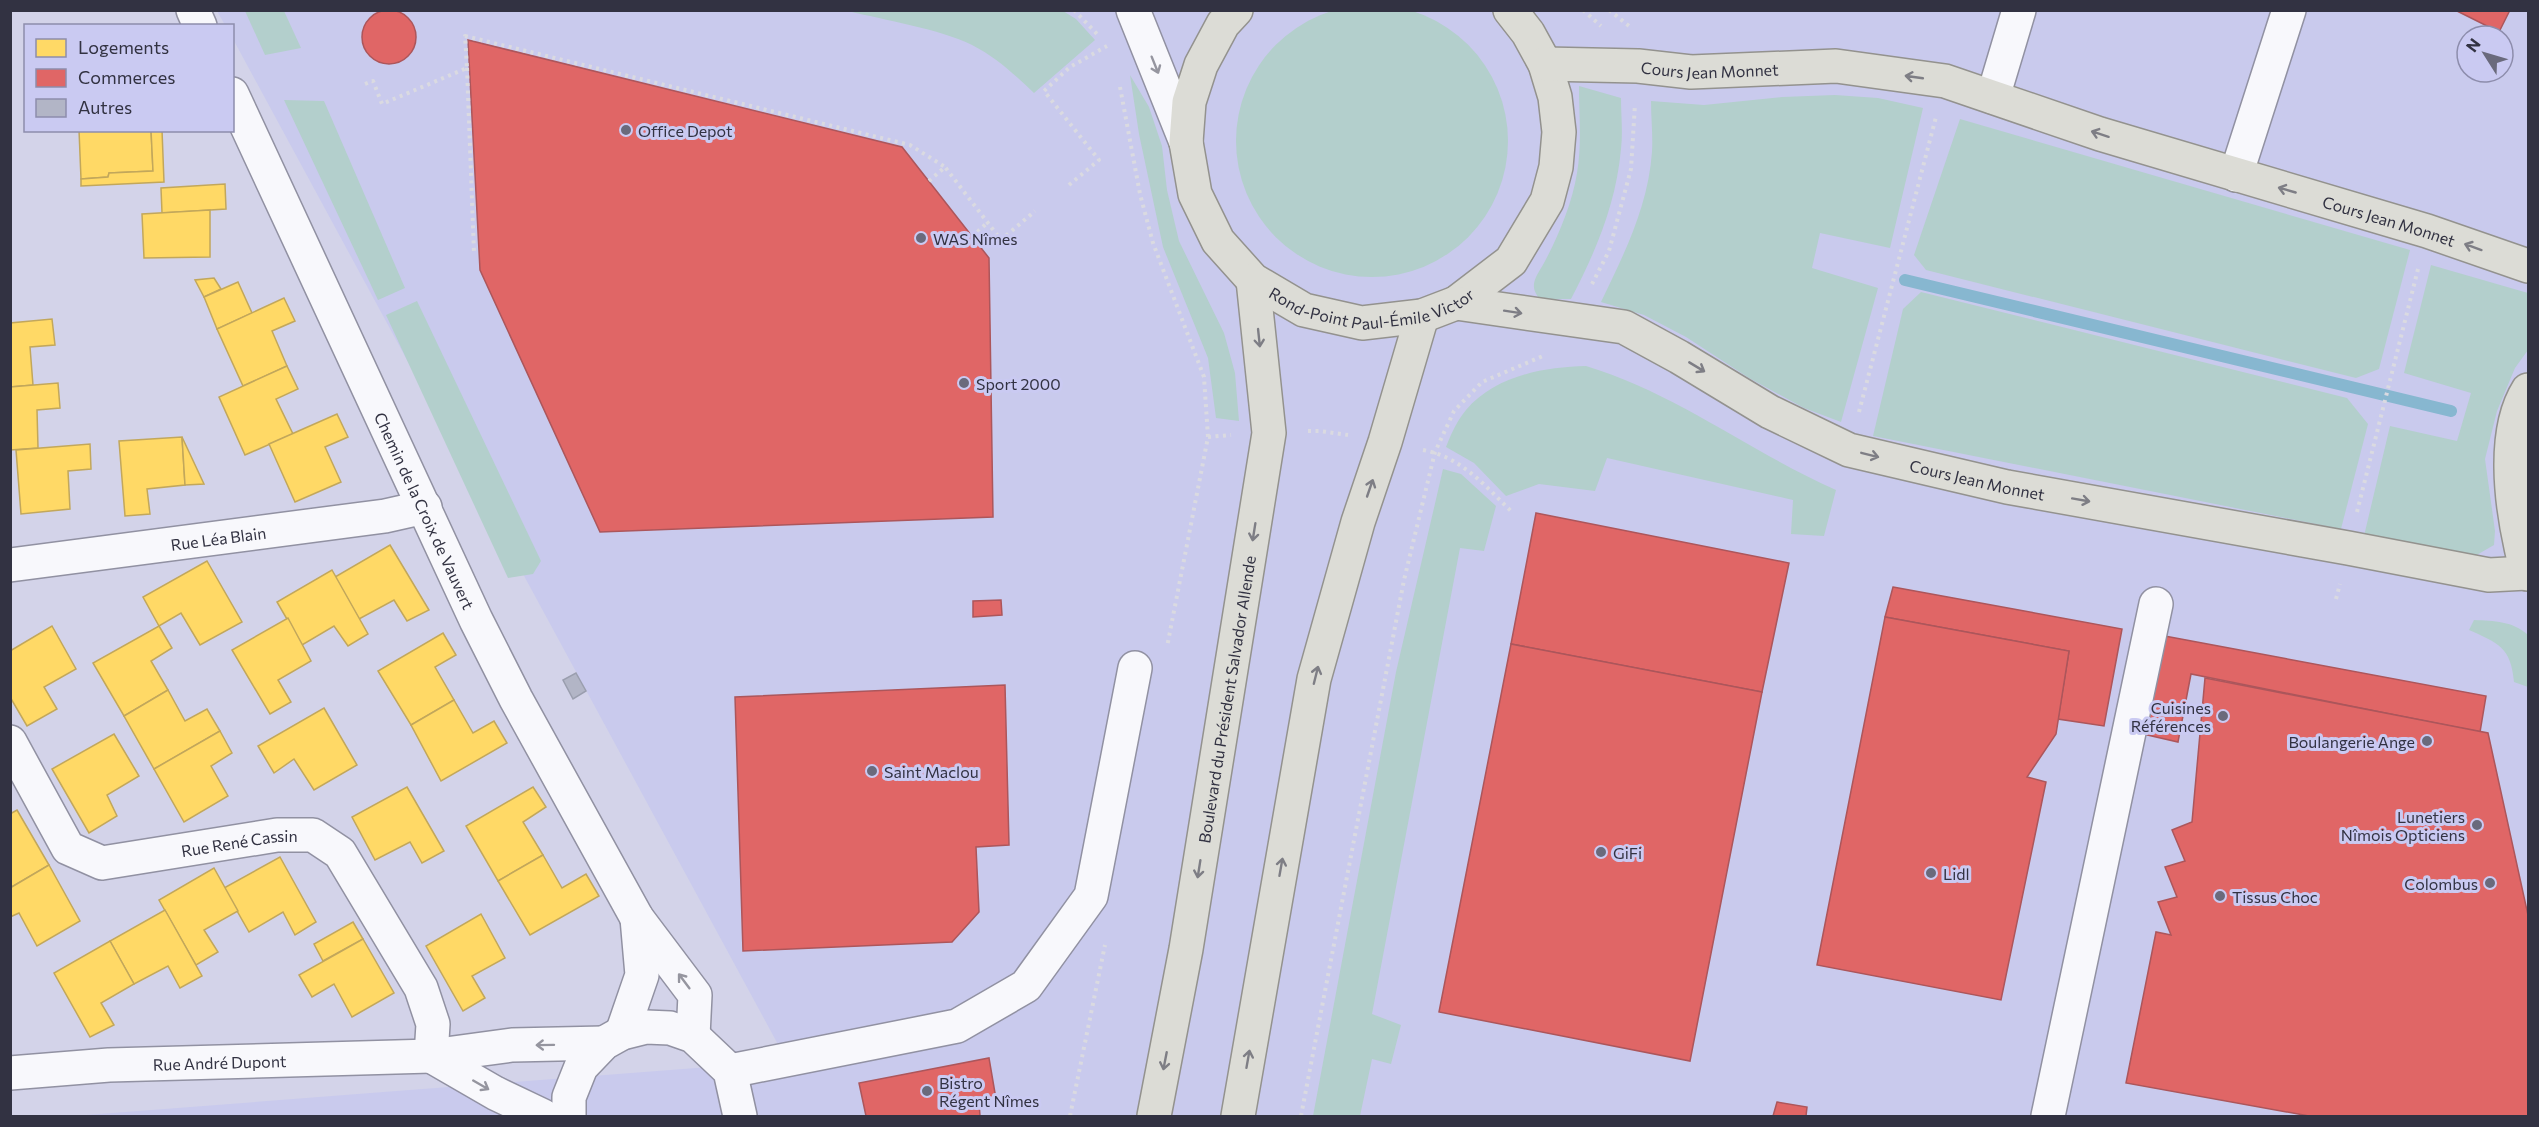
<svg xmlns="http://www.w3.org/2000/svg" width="2539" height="1127" font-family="Commissioner,sans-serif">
  <rect width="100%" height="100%" fill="#d3d3e9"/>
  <path fill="#c9caed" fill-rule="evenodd" d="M217,11h2311v1105h-2455l714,-55 -554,-1022 -1,-13 -7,-1zM2467,36h36v36h-36z"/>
  <g fill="#b3cfcc">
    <circle cx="1372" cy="141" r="136"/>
    <path d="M245,11h39l17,37 -36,7z"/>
    <path d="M848,11h215l13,8 19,21 -61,53c-19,-18 -38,-36 -62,-48 -32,-16 -88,-25 -124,-34z"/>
    <path d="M1130,75l19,32 13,39 5,44 12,51 45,92 11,40 4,48 -23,-3 -8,-60 -45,-111 -24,-113z"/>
    <path d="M1579,86l42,12c0,17 2,34 0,51 -5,55 -25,102 -50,150h-31c-12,-13 -4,-22 4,-36 14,-26 28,-59 33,-90 5,-29 2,-58 2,-87z"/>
    <path d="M1835,95l43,3 45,10 -33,140 -70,-15 -8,35 66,20 -37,134 -37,-14 -55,-30 -63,-41 -42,-22 -43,-13c23,-48 47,-95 51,-150 1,-17 -1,-34 -1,-51l53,4 78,-8z"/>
    <path d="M284,100l40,1 81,187 -27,12z"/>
    <path d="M1960,119l450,131 -31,119 -23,9 -430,-108 -12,-15z"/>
    <path d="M2431,265l97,28v57l-13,18 -18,43 -12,48 10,72 -1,14 -19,11 -111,-20 26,-110 67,15 14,-48 -67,-20z"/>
    <path d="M1921,292l426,106 21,26 -27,105 -468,-93 30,-127z"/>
    <path d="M417,301l124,260 -8,13 -25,4 -122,-263z"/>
    <path d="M1586,366c90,27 164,86 250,124l-12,46 -33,-2 2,-34 -186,-42 -12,33 -56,-7 -33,12 -32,-33 -28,-16c5,-13 11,-26 20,-37 29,-34 77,-43 120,-44z"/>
    <path d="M1443,469l18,5 35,32 -12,45 -24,-3 -88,466 29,11 -10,39 -19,-5 -12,57h-47l83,-444z"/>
    <path d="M2474,620c20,1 39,1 54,15v52l-14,-5c-3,-35 -16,-39 -45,-52z"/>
  </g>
  <g fill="#ffd966" stroke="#c2a75b" stroke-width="1.5">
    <path d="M79,130h72l2,41 -44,2 -1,4 -27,2z"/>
    <path d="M151,130h11l2,52 -83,4v-7l27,-2 1,-4 44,-2z"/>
    <path d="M225,184l1,25 -64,4 -1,-25z"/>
    <path d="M210,210v47l-66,1 -2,-44z"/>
    <path d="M214,278l7,11 -17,8 -9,-17z"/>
    <path d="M238,282l14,31 -35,16 -13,-32z"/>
    <path d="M284,298l11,23 -23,10 15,35 -44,20 -26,-57z"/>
    <path d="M52,319l3,26 -25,2 3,38 -23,2v-64z"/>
    <path d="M287,366l11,23 -22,10 17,35 -48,21 -26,-58z"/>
    <path d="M58,383l2,25 -23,2 1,38 -28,2v-63z"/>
    <path d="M337,414l11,23 -23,10 16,35 -46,20 -26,-58z"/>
    <path d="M182,437l3,48 -38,4 3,25 -25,2 -6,-75z"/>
    <path d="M182,437l22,47 -19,1z"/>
    <path d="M90,444l1,25 -23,2 2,38 -49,5 -5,-64z"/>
    <path d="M390,545l39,65 -22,11 -13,-21 -35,19 -24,-42z"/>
    <path d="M207,561l35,61 -42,23 -19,-32 -22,13 -16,-29z"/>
    <path d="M332,570l36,64 -20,12 -14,-20 -32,19 -25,-43z"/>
    <path d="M288,618l23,43 -33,19 13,22 -21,12 -38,-64z"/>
    <path d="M52,626l24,43 -32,18 13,22 -30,17 -17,-29v-46z"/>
    <path d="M159,626l13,22 -21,13 17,29 -44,26 -31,-53z"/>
    <path d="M443,633l13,22 -21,12 19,33 -43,25 -33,-54z"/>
    <path d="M168,690l17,31 22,-12 13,22 -66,38 -30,-53z"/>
    <path d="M454,700l19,33 21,-12 13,22 -66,38 -30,-56z"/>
    <path d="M324,708l33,57 -43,25 -20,-31 -20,14 -16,-27z"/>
    <path d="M220,731l12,22 -21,13 17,30 -44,26 -30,-53z"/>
    <path d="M114,734l25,42 -32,19 10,21 -28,17 -37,-64z"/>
    <path d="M407,787l37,64 -22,12 -12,-21 -35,18 -23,-43z"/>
    <path d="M533,787l13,20 -23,15 20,33 -45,26 -32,-55z"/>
    <path d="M17,810l32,55 -39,23v-74z"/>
    <path d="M543,855l19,33 24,-14 13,22 -69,39 -32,-54z"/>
    <path d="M280,857l36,65 -21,13 -12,-23 -34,20 -25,-44z"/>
    <path d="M49,865l31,56 -43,25 -18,-33 -9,4v-29z"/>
    <path d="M214,868l24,43 -34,19 14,22 -22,13 -37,-65z"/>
    <path d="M165,910l37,66 -22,12 -12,-22 -34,18 -24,-43z"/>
    <path d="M481,914l24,44 -33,18 13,22 -22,13 -37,-65z"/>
    <path d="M353,922l10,17 -40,22 -9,-17z"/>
    <path d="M363,939l31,54 -42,24 -18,-33 -22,13 -13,-22z"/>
    <path d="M110,941l24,43 -33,19 13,22 -24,12 -36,-64z"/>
  </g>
  <g fill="#e06666" stroke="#ac565b" stroke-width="1.5">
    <circle cx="389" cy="37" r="27"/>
    <path d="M2455,10h55l-11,22z"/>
    <path d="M468,40l434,107 87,111 4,259 -393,15 -120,-262z"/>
    <path d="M1536,513l253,50 -27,129 -251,-48z"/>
    <path d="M1893,587l229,42 -18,97 -46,-7 11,-68 -184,-34z"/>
    <path d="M1001,600l1,15 -29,2v-16z"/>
    <path d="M1885,617l184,34 -13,83 -29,43 19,5 -45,218 -184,-35z"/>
    <path d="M2154,634l332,62 -6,36 -289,-58 -13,68 -44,-10z"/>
    <path d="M1511,644l251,48 -72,369 -251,-49z"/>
    <path d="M2205,678l283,55 40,182v201h-219l-183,-33 30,-151 15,3 -13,-33 19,-5 -12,-30 20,-6 -13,-31 20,-8z"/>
    <path d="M1005,685l4,160 -33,2 3,65 -27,30 -209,9 -8,-254z"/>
    <path d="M989,1058l7,41 -17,3 1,14h-114l-7,-33z"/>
    <path d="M1777,1102l30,5 -1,9h-33z"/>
  </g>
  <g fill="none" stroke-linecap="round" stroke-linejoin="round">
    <path stroke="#87b7d0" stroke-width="12" d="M1905,280l546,131"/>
  </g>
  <path fill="#b2b5c6" stroke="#9a9eae" stroke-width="1.5" d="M576,673l10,18 -13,8 -10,-19z"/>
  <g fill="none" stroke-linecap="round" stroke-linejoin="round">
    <defs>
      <g id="minor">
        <path d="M193,10l7,16"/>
        <path d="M1133,10l53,132"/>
        <path id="s1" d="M232,94l244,526 40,79 121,219 58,77 -2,41"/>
        <path d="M1993,97l26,-87"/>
        <path d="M2236,175l53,-165"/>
        <path id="s2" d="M10,565l375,-49 40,-9"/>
        <path id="s3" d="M10,742l58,106 34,15 175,-28h36l27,18 81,135 12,36 -2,32"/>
        <path d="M622,1033l20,-58 -5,-57"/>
        <path d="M431,1056l64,37 48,23"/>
        <path d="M730,1071l227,-45 69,-40 65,-90 44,-228"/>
        <path id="s4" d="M10,1073l99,-8 322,-9 81,-11 92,-2"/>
        <path d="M569,1116v-19l12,-30 23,-24 18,-10 24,-6 24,1 23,8 37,35 10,45"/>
        <path d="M2048,1116l108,-512"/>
      </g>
      <g id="major">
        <path id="s5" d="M1236,10l-13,14 -22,41 -12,37 -3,40 9,52 23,47 35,39 51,30 58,13 60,-7 34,-13 55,-42 36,-60 9,-34 3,-35 -4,-35 -10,-33 -17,-31 -18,-23"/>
        <path id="s6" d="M1545,64l93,2 53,6 145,-6 109,15 155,53 327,97 101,35"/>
        <path id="s7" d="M1456,303l168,24 55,30 91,55 79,38 158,37 341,61 141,27 38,-2"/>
        <path d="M2528,390c-26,41 -17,112 -7,157 2,9 4,19 7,27"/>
        <path id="s8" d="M1154,1116l32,-167 83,-516 -16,-153"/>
        <path d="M1238,1116l76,-437 44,-157 27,-80 37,-126"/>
      </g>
    </defs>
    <use href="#minor" stroke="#9191a2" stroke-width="36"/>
    <use href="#major" stroke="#93928e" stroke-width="36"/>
    <g stroke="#dadae1" stroke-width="4" stroke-dasharray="3 4.5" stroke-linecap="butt">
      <path d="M1074,10l25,26"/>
      <path d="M1583,10l18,16"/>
      <path d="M1609,10l20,16"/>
      <path d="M467,68l7,185"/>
      <path d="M365,84l8,-3 9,23 85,-36 -2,-32 445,109 35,22"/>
      <path d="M1120,87l20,107 13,49 51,134 4,60 -41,210"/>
      <path d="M929,181l16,-14 56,73 34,-29"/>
      <path d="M1069,185l30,-25 -55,-69 26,-24 37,-21"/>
      <path d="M972,237l16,-15"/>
      <path d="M1592,284l17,-33 22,-82 4,-65"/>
      <path d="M1859,412l77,-295"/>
      <path d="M1308,431h12l28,4"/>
      <path d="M1208,437l23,-2"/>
      <path d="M1423,450c39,7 63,37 90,63"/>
      <path d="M2357,512l61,-243"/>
      <path d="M2336,599l4,-15"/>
      <path d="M1070,1116l35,-171"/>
      <path d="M1301,1116l103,-536 31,-128 19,-41 28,-29 61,-26"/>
    </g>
    <use href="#minor" stroke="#f8f8fc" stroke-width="33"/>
    <use href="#major" stroke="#dcdcd6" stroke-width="33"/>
  </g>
  <defs><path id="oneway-shaft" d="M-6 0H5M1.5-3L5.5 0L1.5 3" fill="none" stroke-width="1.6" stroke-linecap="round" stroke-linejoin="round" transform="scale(1.5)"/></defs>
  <g stroke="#95959f">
    <use href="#oneway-shaft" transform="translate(1155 65) rotate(68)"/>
    <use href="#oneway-shaft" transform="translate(684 981) rotate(-127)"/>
    <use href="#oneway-shaft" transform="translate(545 1045) rotate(179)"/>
    <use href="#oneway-shaft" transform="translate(481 1085) rotate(30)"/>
  </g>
  <g stroke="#7e7e85">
    <use href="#oneway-shaft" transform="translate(1914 77) rotate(-172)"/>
    <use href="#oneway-shaft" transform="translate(2100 134) rotate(-162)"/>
    <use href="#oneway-shaft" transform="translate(2287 190) rotate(-164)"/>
    <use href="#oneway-shaft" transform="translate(2473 247) rotate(-160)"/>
    <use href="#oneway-shaft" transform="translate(1513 312) rotate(9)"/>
    <use href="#oneway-shaft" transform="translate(1259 338) rotate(84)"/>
    <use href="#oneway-shaft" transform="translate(1697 367) rotate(31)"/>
    <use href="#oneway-shaft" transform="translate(1870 455) rotate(14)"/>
    <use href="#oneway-shaft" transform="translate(1370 488) rotate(-71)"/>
    <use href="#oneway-shaft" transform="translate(2081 500) rotate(10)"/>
    <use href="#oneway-shaft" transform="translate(1254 532) rotate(99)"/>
    <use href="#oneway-shaft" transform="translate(1316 675) rotate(-76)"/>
    <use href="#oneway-shaft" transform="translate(1281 867) rotate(-80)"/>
    <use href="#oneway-shaft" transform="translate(1199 869) rotate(99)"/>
    <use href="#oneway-shaft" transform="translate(1248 1059) rotate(-80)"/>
    <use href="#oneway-shaft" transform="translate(1165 1061) rotate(101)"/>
  </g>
  <g fill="#6a6a7c" stroke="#cacaf2" stroke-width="2">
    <circle cx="626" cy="130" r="6"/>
    <circle cx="921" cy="238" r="6"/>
    <circle cx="964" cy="383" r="6"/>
    <circle cx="2223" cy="716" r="6"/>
    <circle cx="2427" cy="741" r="6"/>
    <circle cx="872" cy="771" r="6"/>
    <circle cx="2477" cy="825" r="6"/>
    <circle cx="1601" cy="852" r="6"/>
    <circle cx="1931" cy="873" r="6"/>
    <circle cx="2490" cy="883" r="6"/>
    <circle cx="2220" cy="896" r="6"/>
    <circle cx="927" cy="1091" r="6"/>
  </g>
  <g text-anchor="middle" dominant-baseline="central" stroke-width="6" stroke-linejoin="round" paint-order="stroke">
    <g font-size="16" fill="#323242" stroke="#cacaf2">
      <text stroke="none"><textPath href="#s6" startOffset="165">Cours Jean Monnet</textPath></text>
      <text stroke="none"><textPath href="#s6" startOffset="867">Cours Jean Monnet</textPath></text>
      <text stroke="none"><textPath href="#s5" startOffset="430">Rond-Point Paul-Émile Victor</textPath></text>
      <text stroke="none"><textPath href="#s7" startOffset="558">Cours Jean Monnet</textPath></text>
      <text stroke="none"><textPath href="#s1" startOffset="459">Chemin de la Croix de Vauvert</textPath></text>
      <text stroke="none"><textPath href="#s2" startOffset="210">Rue Léa Blain</textPath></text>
      <text stroke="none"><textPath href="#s8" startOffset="423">Boulevard du Président Salvador Allende</textPath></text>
      <text stroke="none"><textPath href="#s3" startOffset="297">Rue René Cassin</textPath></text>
      <text stroke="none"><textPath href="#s4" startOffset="210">Rue André Dupont</textPath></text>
    </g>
    <g font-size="16" fill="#323242" stroke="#cacaf2" text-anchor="start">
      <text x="638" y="130">Office Depot</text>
      <text x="933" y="238">WAS Nîmes</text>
      <text x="976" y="383">Sport 2000</text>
      <text x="2211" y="707" text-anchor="end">Cuisines<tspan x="2211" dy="18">Références</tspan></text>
      <text x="2415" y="741" text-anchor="end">Boulangerie Ange</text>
      <text x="884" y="771">Saint Maclou</text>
      <text x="2465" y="816" text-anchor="end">Lunetiers<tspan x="2465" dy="18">Nîmois Opticiens</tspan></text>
      <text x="1613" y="852">GiFi</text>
      <text x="1943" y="873">Lidl</text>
      <text x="2478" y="883" text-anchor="end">Colombus</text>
      <text x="2232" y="896">Tissus Choc</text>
      <text x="939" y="1082">Bistro<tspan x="939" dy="18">Régent Nîmes</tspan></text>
    </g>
  </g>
  <rect width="2539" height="1127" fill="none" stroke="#323242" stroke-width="24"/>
  <rect x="24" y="24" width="210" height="108" fill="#cacaf2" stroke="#8d8dac" stroke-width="1.5"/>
  <rect x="36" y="39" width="30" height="18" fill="#ffd966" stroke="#8d8dac" stroke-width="1.5"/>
  <text x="78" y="54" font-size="18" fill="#323242">Logements</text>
  <rect x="36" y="69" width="30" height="18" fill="#e06666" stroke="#8d8dac" stroke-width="1.5"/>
  <text x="78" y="84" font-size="18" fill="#323242">Commerces</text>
  <rect x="36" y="99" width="30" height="18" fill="#b2b5c6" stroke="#8d8dac" stroke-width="1.5"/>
  <text x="78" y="114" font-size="18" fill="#323242">Autres</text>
  <g transform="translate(2485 54) rotate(307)"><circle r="28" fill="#cacaf2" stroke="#8d8dac" stroke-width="1.5"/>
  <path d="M0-4.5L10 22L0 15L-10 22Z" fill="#6a6a7c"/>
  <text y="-9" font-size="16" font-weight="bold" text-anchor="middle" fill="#323242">N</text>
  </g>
</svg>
